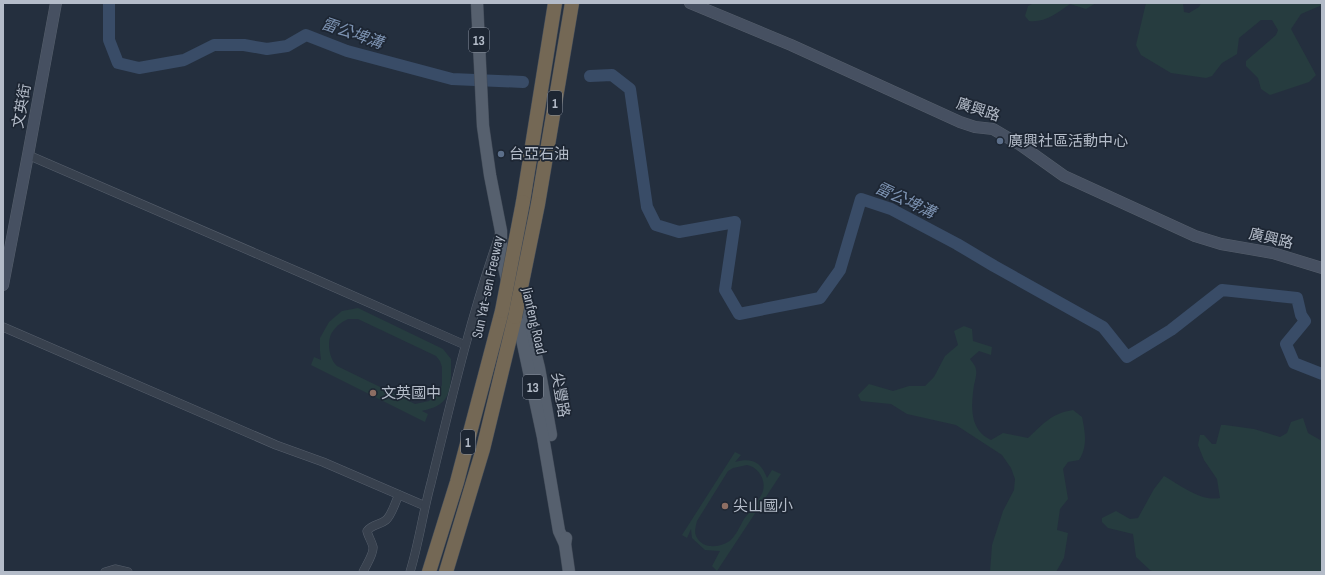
<svg xmlns="http://www.w3.org/2000/svg" width="1325" height="575" font-family="'Sofia Sans Condensed','Noto Sans TC',sans-serif">
  <rect width="100%" height="100%" fill="#242f3e"/>
  <g fill="#263c3f" fill-rule="evenodd">
    <path d="M1034,3h62l-10,6 -16,-5c-13,9 -25,19 -41,17l-4,-5 3,-10z"/>
    <path d="M1146,3h37l1,9 5,1 10,-6 2,-4h121v2l-21,9 -10,15 25,46 -7,7 -39,13 -9,-6 -3,-11 -12,-12v-5l30,-26 2,-5 -6,-10h-11l-22,18 -2,16 -15,9 -10,13 -6,2 -35,-5 -30,-18 -5,-10z"/>
    <path d="M358,308l85,41 8,10c0,14 2,37 -11,45 -5,4 -12,5 -18,7l6,3 -3,8 -114,-57 3,-8 7,3 -1,-9v-13l9,-16 13,-11zM348,319h10l78,37 4,5 2,6v18l-3,6 -10,10 -14,3 -78,-38c-8,-7 -11,-26 -4,-35 4,-6 9,-9 15,-12z"/>
    <path d="M964,326l8,3 1,12 19,6 -1,8 -12,-4 -9,8c2,3 6,7 6,11 1,4 -1,11 -2,15 -3,21 -5,45 17,55l12,-7 25,5c15,-14 24,-25 45,-28l9,7c3,15 6,29 -3,43l-11,2 -5,7 5,30 -8,10 -3,21 11,3 -4,25 -8,14h-66l2,-27 11,-34 11,-21 1,-11 -4,-11 -9,-13 -46,-30 -49,-11 -16,-10 -30,-3 -3,-6 11,-11 24,7 16,-5h16l9,-9 11,-21 13,-11 -4,-14z"/>
    <path d="M1303,418l5,15 14,8v131h-168l-4,-2 -14,-13 -3,-23 -25,-6 -6,-6v-4l14,-7 14,8 8,-1 16,-29 10,-13c16,9 37,26 56,22l-3,-19 -13,-19 -6,-15 2,-10h4l8,9h4l5,-19h4l29,4 26,8 7,-4 4,-11z"/>
    <path d="M735,452l6,3 -6,7c17,-5 26,0 32,16l5,-8 9,4 -64,97 -5,-5 8,-15 -15,-1 -13,-12 -1,-9 -4,9 -5,-3zM747,465c11,2 19,14 16,26 -2,7 -14,22 -19,28 -4,7 -9,19 -16,23 -10,6 -26,7 -32,-6 -2,-4 0,-11 1,-15l31,-50 5,-3z"/>
  </g>
  <g fill="none" stroke-linecap="round" stroke-linejoin="round">
    <g stroke="#394c67" stroke-width="12">
      <path d="M109,3v37l9,23 21,5 45,-8 30,-15h30l23,4 20,-3 19,-11 41,16 105,28 71,3"/>
      <path d="M590,76l22,-1 18,14 17,118 9,18 23,7 56,-10 -10,68 14,24 81,-16 20,-28 21,-71 30,10 66,35 37,22 109,61 24,30 44,-27 51,-40 75,8 4,17 4,6 -19,23 8,19 28,11"/>
    </g>
    <defs>
      <g id="street">
        <path d="M28,155l287,124 150,66"/>
        <path d="M3,327l273,118 47,17 102,44"/>
        <path d="M105,572l10,-3 13,3"/>
        <path d="M363,572c3,-7 11,-18 10,-25 -1,-5 -5,-11 -6,-16 5,-7 13,-6 19,-11 6,-5 9,-18 13,-25"/>
        <path d="M410,572c9,-29 13,-60 21,-89 20,-82 39,-164 67,-244"/>
      </g>
      <g id="secondary">
        <path d="M690,3l101,42 169,77 15,5 18,2 29,17 42,30 131,60 26,8 52,9 49,15"/>
        <path d="M3,285l25,-130 28,-152"/>
      </g>
      <g id="primary">
        <path d="M477,3l6,123 7,49 11,56v23l6,26"/>
        <path d="M520,292l19,76 12,67"/>
        <path d="M516,311l27,126 16,94 6,13"/>
        <path d="M566,538l-1,6 4,28"/>
      </g>
      <g id="highway">
        <path d="M523,202l32,-199"/>
        <path d="M538,204l34,-201"/>
        <path d="M429,572l28,-90 45,-171"/>
        <path d="M446,572l37,-123 32,-132"/>
      </g>
    </defs>
    <use href="#street" stroke="#565f6c" stroke-width="9"/>
    <use href="#secondary" stroke="#565f6c" stroke-width="12"/>
    <use href="#primary" stroke="#414a57" stroke-width="13"/>
    <use href="#highway" stroke="#434c59" stroke-width="15"/>
    <use href="#street" stroke="#38414e" stroke-width="8"/>
    <use href="#secondary" stroke="#465061" stroke-width="11"/>
    <use href="#primary" stroke="#56606e" stroke-width="12"/>
    <use href="#highway" stroke="#746855" stroke-width="14"/>
    <defs>
      <g id="highway-bridge">
        <path d="M502,311l21,-109"/>
        <path d="M515,317l23,-113"/>
      </g>
    </defs>
    <use href="#highway-bridge" stroke="#434c59" stroke-width="15" stroke-linecap="butt"/>
    <use href="#highway-bridge" stroke="#746855" stroke-width="14"/>
  </g>
  <g fill="#5c6f8a" stroke="#1d2633" stroke-width="1.5">
    <circle cx="1000" cy="141" r="4"/>
    <circle cx="501" cy="154" r="4"/>
  </g>
  <g fill="#8d6e63" stroke="#1d2633" stroke-width="1.5">
    <circle cx="373" cy="393" r="4"/>
    <circle cx="725" cy="506" r="4"/>
  </g>
  <g text-anchor="middle" dominant-baseline="central" stroke-width="3.5" stroke-linejoin="round" paint-order="stroke">
    <g fill="#1d2633" stroke="#878f9c" stroke-width="1">
      <rect x="469" y="28" width="20" height="24" rx="3"/>
      <rect x="548" y="91" width="14" height="24" rx="3"/>
      <rect x="523" y="375" width="20" height="24" rx="3"/>
      <rect x="461" y="430" width="14" height="24" rx="3"/>
    </g>
    <g font-size="14" font-weight="bold" fill="#b4bcc9">
      <text x="479" y="40">13</text>
      <text x="555" y="103">1</text>
      <text x="533" y="387">13</text>
      <text x="468" y="442">1</text>
    </g>
    <g font-size="15" fill="#b4bcc9" stroke="#1d2633">
      <text transform="translate(22 106) rotate(-80)">文英街</text>
      <text transform="translate(978 110) rotate(18)">廣興路</text>
      <text transform="translate(1271 239) rotate(13)">廣興路</text>
      <text transform="translate(488 287) rotate(-78)">Sun Yat-sen Freeway</text>
      <text transform="translate(534 321) rotate(77)">Jianfeng Road</text>
      <text transform="translate(560 395) rotate(80)">尖豐路</text>
    </g>
    <g font-size="15" fill="#b4bcc9" stroke="#1d2633" text-anchor="start">
      <text x="1008" y="141">廣興社區活動中心</text>
      <text x="509" y="154">台亞石油</text>
      <text x="381" y="393">文英國中</text>
      <text x="733" y="506">尖山國小</text>
    </g>
    <g font-size="16" font-style="italic" fill="#7c92b1" stroke="#1d2633">
      <text transform="translate(352 34) rotate(19)">雷公埤溝</text>
      <text transform="translate(905 201) rotate(25)">雷公埤溝</text>
    </g>
  </g>
  <rect width="1325" height="575" fill="none" stroke="#b4bcc9" stroke-width="8"/>
</svg>
